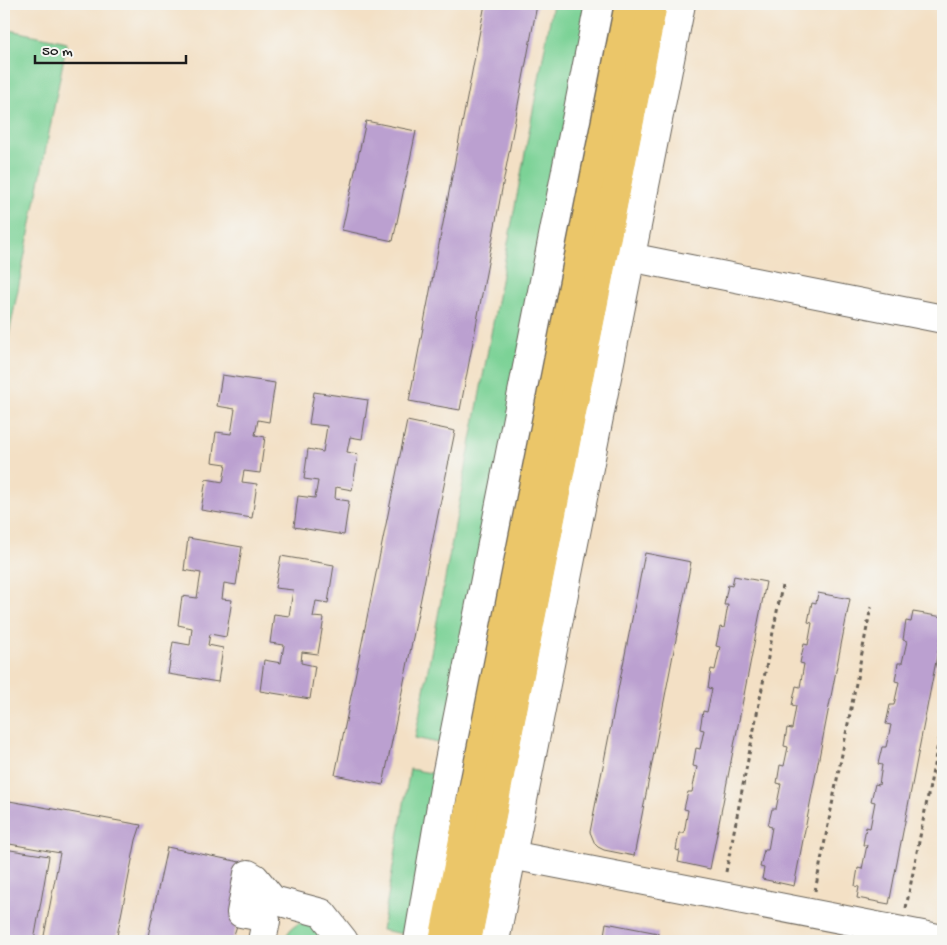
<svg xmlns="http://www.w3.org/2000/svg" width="947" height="945" font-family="'Gochi Hand',sans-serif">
  <rect width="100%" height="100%" fill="#f6f6f2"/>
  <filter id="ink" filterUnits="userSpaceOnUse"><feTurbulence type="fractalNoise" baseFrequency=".02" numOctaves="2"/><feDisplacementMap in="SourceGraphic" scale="10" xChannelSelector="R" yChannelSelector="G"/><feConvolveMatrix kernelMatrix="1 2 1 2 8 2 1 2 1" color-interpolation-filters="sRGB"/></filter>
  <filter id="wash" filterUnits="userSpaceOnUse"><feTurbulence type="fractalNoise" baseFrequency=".0096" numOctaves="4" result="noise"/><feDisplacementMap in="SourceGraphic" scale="20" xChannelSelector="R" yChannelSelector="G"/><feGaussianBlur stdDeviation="1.12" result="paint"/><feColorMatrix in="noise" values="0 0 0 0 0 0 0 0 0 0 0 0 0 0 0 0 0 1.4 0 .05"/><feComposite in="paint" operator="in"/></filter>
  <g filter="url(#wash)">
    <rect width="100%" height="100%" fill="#f3e0c5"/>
    <g fill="#7bd296" stroke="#4c7759">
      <path d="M553,4h47l-148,742 -37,-8z"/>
      <path d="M4,29l63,13 -63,318z"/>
      <path d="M410,769l36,7 -27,161 -37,-7z"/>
      <path d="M299,923l18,2 12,16h-47l9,-12z"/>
    </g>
    <g id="blocks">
      <g fill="#bba0d0">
        <path d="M485,4h44l8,1 -77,405 -51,-9z"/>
        <path d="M366,121l50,10 -23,110 -51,-11z"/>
        <path d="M222,375l53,8 -6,39 -11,-2 -3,15 10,2 -5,36 -16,-2 -2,11 15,2 -5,34 -51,-8 5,-31 17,3 3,-18 -14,-2 4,-30 15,2 4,-25 -18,-3z"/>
        <path d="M314,392l54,8 -6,39 -12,-2 -3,15 11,2 -6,36 -16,-3 -1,12 14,2 -5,34 -50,-8 4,-31 17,2 3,-17 -14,-2 4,-30 15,3 4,-26 -18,-2z"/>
        <path d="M407,421l48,10 -72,354 -48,-10z"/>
        <path d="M188,538l54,9 -6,38 -12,-2 -2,16 10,1 -6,37 -16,-3 -2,11 15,3 -5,34 -50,-8 5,-32 17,3 2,-17 -14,-3 4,-29 15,2 4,-25 -17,-3z"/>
        <path d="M645,553l46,9 -57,294 -30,-6 -6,-3 -3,-3 -5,-12z"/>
        <path d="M281,556l53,9 -6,38 -12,-2 -3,16 11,1 -6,36 -16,-2 -1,11 14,3 -5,33 -50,-8 4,-31 17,3 3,-18 -14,-2 4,-29 15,2 4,-26 -18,-2z"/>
        <path d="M734,576l32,6 -56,287 -32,-7 2,-11 -4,-1 3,-17h5l4,-23 -4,-1 4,-17h4l5,-25 -4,-1 3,-18 4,1 4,-19 -4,-1 3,-18 4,1 5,-23 -4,-1 3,-19 4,1 5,-23 -4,-1 4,-19 4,1 4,-23h-4l4,-20 4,1z"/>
        <path d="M818,593l32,6 -56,287 -32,-7 2,-11 -4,-1 4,-17h4l4,-23 -4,-1 4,-17h4l5,-25 -4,-1 3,-18 4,1 4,-19 -4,-1 3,-18 5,1 4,-23 -4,-1 4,-19 4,1 4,-23 -4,-1 4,-19 4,1 4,-22 -4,-1 4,-20 4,1z"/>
        <path d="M913,612l30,5v8l-54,279 -32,-6 2,-11 -4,-1 3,-18 4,1 5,-24h-4l3,-18 4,1 5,-26 -4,-1 4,-17 4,1 3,-20 -4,-1 4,-17h4l5,-22 -5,-1 4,-19h4l5,-23 -4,-1 3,-18h4l5,-22 -4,-1 3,-19 5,1z"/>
        <path d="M4,800l137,25 -5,15 -20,101h-73l17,-88 -56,-10z"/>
        <path d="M167,847l83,17 -9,49 -9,28h-85z"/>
        <path d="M4,849l45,7 -15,85h-30z"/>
        <path d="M606,923l52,10 -1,8h-54z"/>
      </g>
    </g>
  </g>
  <g filter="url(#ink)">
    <use href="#blocks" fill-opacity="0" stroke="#676157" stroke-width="1"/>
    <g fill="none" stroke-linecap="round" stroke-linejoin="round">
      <defs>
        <g id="minor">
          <path d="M614,254l329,65"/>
          <path d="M496,852l447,87"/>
          <path d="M262,941l4,-20 -4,-4 -21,-4 7,-39 7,4 18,22 49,13 22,28"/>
          <path d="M418,941l28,-165 153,-772"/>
          <path d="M495,941l186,-937"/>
        </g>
        <g id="highway">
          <path d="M443,941l186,-937"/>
          <path d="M467,941l186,-937"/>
        </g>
      </defs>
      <use href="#minor" stroke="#676157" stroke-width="30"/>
      <use href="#highway" stroke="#676157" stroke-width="30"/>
      <g stroke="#676157" stroke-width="3" stroke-dasharray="4 4" stroke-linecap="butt">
        <path d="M726,872l56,-286"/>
        <path d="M815,891l56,-284"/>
        <path d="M906,908l37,-189"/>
      </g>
      <use href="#minor" stroke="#fff" stroke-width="28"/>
      <use href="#highway" stroke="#ebc669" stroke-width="28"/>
    </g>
  </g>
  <rect width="947" height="945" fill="none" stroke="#f6f6f2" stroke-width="20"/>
  <path d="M35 55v8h151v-8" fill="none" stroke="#1c1c1c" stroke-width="2.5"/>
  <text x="42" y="55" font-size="15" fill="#1c1c1c" stroke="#f6f6f2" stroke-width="4" paint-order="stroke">50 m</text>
</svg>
